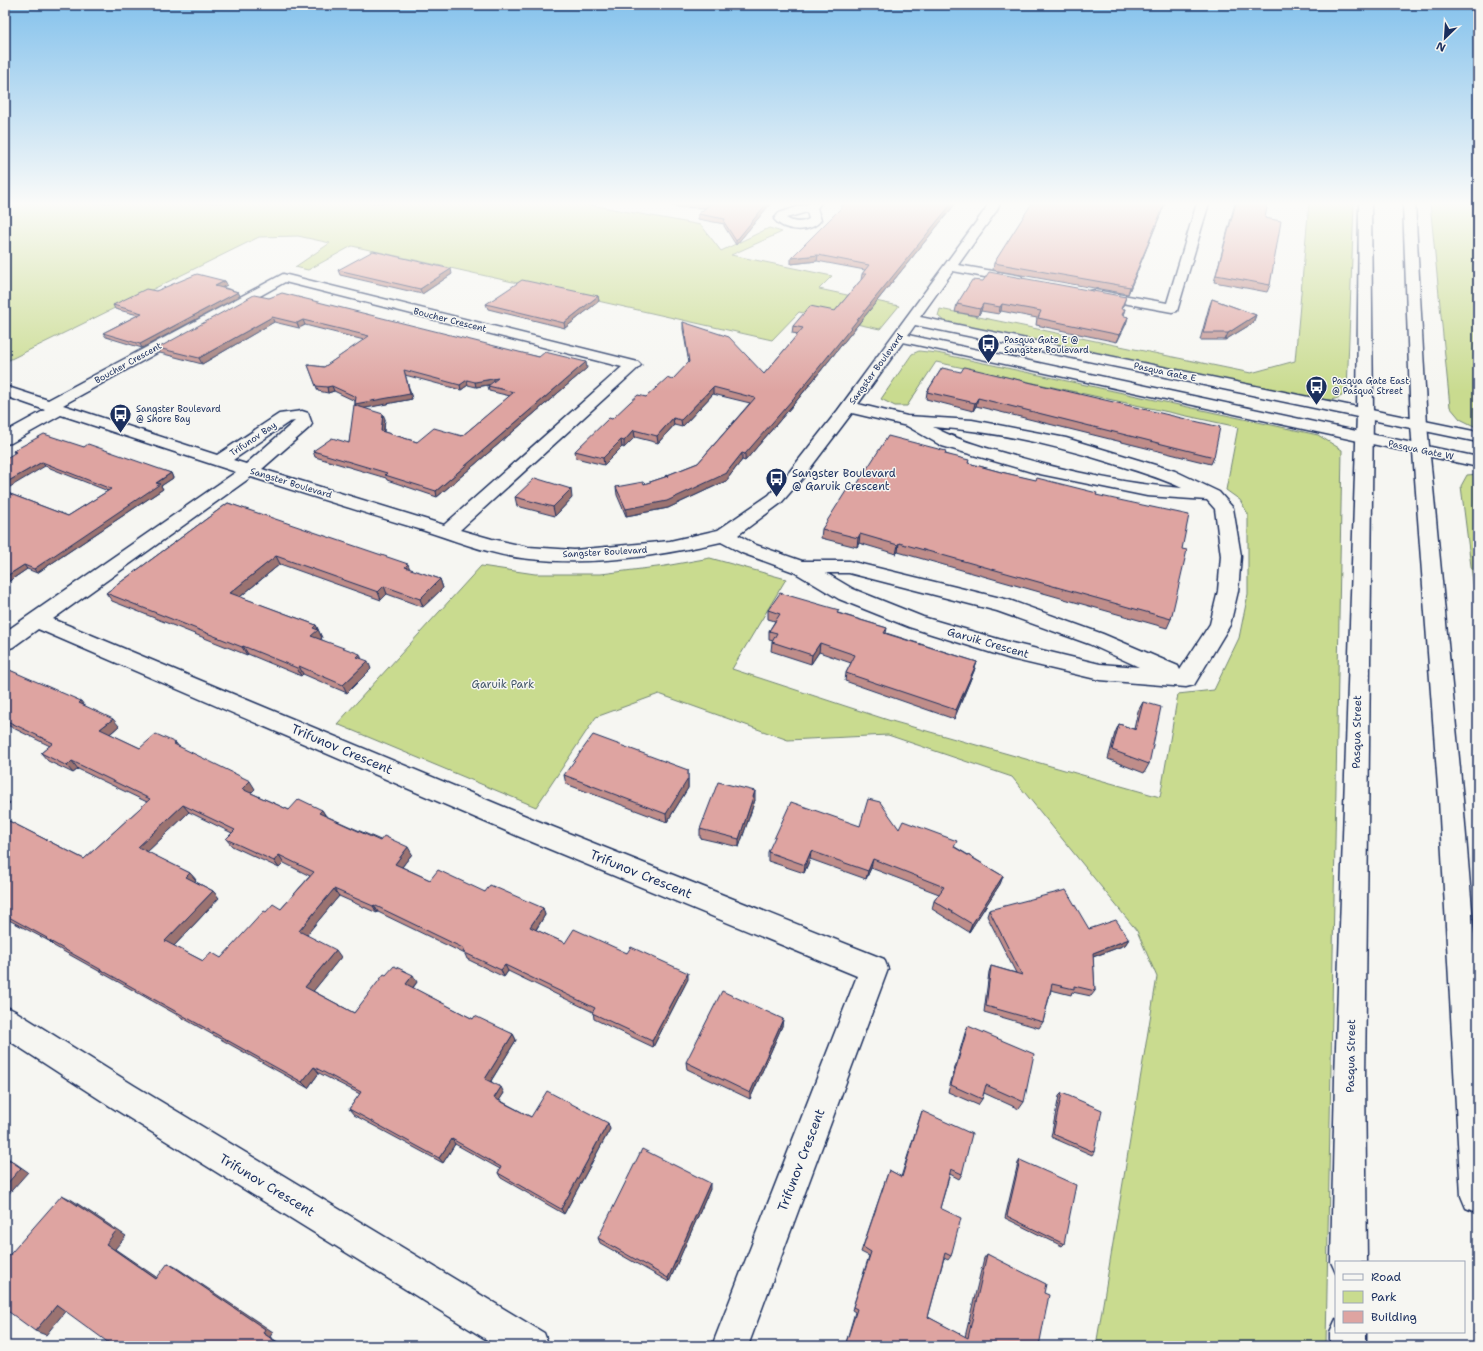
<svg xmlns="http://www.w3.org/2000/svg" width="1483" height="1351" font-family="'Shantell Sans',sans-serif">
  <rect width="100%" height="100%" fill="#f6f6f2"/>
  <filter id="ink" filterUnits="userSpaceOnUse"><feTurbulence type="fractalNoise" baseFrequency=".025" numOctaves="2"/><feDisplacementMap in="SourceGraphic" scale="8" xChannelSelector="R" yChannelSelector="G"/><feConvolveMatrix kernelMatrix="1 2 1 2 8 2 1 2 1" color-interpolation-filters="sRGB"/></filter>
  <g filter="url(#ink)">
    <g fill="#c9db8f" stroke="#728576">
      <path d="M5,203h575l121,22 20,26 48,-23 13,4 -51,23 101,21 -13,13 80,17 -19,23 -81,-17 -27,28 -420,-94 -44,24 -13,-3 35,-24 -32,-7 -39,1 -254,125z"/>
      <path d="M1309,203h45l-7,189c-11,10 -19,8 -34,7l-368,-77 -7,-6 2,-7 311,64 44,-12z"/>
      <path d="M1430,203h42l6,33v192l-18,-9 -10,-12z"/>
      <path d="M919,351l18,2 381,82 24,15 -16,896h-230l61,-369 -20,-46 -125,-154 -124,-42 -100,5 -129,-46 -63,23 -60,90 -199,-83 144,-158 54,8h66l64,-8 45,-8 76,21 -54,90 156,51 272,77 18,-103 36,-4 25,-52 9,-44v-80l-8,-14 -14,-10 12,-63 -302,-65 -29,44h-12l-14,-7 31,-45z"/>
      <path d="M1478,474v148l-17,-136 6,-11z"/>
    </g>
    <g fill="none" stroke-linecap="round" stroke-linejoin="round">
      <defs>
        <g id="minor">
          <path d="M809,203h12l-4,5 4,12c-10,14 -37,12 -47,-1l5,-6zM807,212l2,7c-8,4 -15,4 -23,-1z"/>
          <path d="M988,203h12l-3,7 -39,55 58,10 5,1 2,3 -2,3 -5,1 -63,-12 -33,46 558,115v10l-563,-117 -7,10 570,122v10l-575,-125 -45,62 49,12 65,4 94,18 109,33 44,21 14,16 8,48 -3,35 -8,34 -36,60 -8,2 -86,-7 -89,-21 -102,-32 -70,-28 -45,-27 -52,-19 -21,-11c-62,14 -127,24 -191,17 -37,-3 -73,-18 -108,-29 -57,-17 -114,-35 -171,-53l-198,142 485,202 346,138 4,10 -140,377h-36l145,-370 -337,-139 -482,-208 -25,18 -8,3v-18l231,-160 -175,-57 -50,28 -6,1v-12l40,-22 -40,-14v-10l43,14 235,-126 355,88 3,3 -3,3 -178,162 32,9 36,8 46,3 96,-9 48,-11 51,-35 21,-24 48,-61 147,-200zM285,282l337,85 -178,158 -182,-56 48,-42 2,-3 -4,-11 -6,-2 -23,3 -62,41 -154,-50zM852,413l55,13 35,20 93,27 112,23 60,4 8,9 6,47 -3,35 -8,33 -30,46 -2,-4 -75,-32 -94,-34 -160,-39h-47l-46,-16 -18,-10 43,-32 21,-24zM295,421l-49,43 -13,-4 56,-38zM933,427c60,4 117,17 175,35 25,8 51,15 74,26 -60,-4 -120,-18 -178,-35 -25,-7 -48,-14 -71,-26zM826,573h23l148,38 92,33 50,23 -39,-3 -88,-21 -89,-26 -70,-28z"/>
          <path d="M1197,203h12l-32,108 -5,1 -82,-15 -2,-3 2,-3 5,-1 72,13z"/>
          <path d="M5,1006l10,5 120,75 409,247 5,13h-52l-384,-238 -108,-70z"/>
        </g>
        <g id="major">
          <path d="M1359,203h12l2,210 -8,665 2,184h-31v11l-5,-11 4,-184 22,-665z"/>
          <path d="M1403,203h12l12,222 36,375 15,184v229l-12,-5 -5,-12 -22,-396 -28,-375z"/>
          <path d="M1336,1319v13h30v14h-36v-14z"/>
        </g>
      </defs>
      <use href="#minor" stroke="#1b2f5e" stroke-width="3"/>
      <use href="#major" stroke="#1b2f5e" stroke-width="3"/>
      <use href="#minor" fill="#f6f6f2" fill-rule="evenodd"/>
      <use href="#major" fill="#f6f6f2" fill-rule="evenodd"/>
    </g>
    <g fill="#bf8d8a" stroke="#1b2f5e" fill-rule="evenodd">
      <path d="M674,203h97l-35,42 -12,-19v-2l-26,-5v-5l8,-6 -31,-1z"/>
      <path d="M842,203h114l-158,196 -53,62 -3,-1 -14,18v2l-60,28 -42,8 -9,-21 -1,-8 28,-3 21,-7v-1l33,-13 52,-60 -37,-9 -31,33 -8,-2 -16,18 -23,-6 -11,11 -2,-1 -18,18 -28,-7 -1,-7 37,-32 34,-22 26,-17 17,-17 -6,-34v-7l81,52 34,-40 -6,-1 1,-7 42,-15 26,-31 1,-6 3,-4 -48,-9 -26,3 50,-56z"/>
      <path d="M1165,203l-37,91 -135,-24 1,-7z"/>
      <path d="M1235,203h31l-1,15 5,67 -3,7 -53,-10z"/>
      <path d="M338,270l114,4 -30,20 -82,-19z"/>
      <path d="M225,281l2,4 -5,2 16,5 2,4 -98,52 -36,-11 -3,-4 35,-18 -23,-6 -2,-4 43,-14z"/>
      <path d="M598,296l1,5 -34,27 -77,-19 -2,-5z"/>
      <path d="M1126,297l-4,12h3l-2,7 5,1 -2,7 -9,18 -81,-17 1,-7 -36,-7 -2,3 -18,-3 -3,5 -23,-4 2,-8z"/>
      <path d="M269,298l270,59 48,11 -150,129 -50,-17 -1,-2 -71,-21 -2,-6 36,-8 6,-37v-5l-21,-10 -6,2 -10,-2 -10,-26 16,2 40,-27 -59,-15 -6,3 -25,-6 -72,42 -42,-11 -2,-5zM405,375l56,15 7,-5 8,2 13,-2 -1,1 1,5 21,5 -48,40 -45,6 -33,-10 1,-13 -21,-11 48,-9z"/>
      <path d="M1212,299l44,16 -3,8 -28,17h-25l9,-33z"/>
      <path d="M942,368l272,89 -3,7 -235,-58 -3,5 -47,-12 1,-7z"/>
      <path d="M84,447l87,26 2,5 -12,8 2,3 -126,84 -10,-4 -22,15v-92l63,24 40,-25 -63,-25 -31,-13 -1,-2z"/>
      <path d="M946,454l22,9 33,9 95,23 86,54 -11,70 -4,9 -269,-76 -2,2 -37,-11 -2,4 -36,-9 1,-9 32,-40z"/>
      <path d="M515,497l57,1 -17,18 -38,-10z"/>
      <path d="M228,503l181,66 31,10 3,9 -20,19 -36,-13 -6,6 -101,-36 -40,33 76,28 6,13 -2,1 41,20 10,10 -24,24 -44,-19 -2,2 -53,-22 -1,1 -135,-54 -6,-8z"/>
      <path d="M768,610l70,3 49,15 -1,5 91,29 -3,9 -20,48 -109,-38 1,-8 5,-10 -32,-11 -8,12 -40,-13 1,-9 1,-1 -4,-1v-9l6,-10 -7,-2z"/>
      <path d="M5,668l80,38 34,20 -9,8 30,14 36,-5 3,4 76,42 -4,4 38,17h33l4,6 86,38 -10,13 28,13 55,12 58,16 2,7 -9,15 29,13 62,10 61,26 -35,68 -59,-28 -1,-7 -85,-41 -4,6 -37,-18 -2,-5 -87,-42 -1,1 -38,-17 -33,39 35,22 -28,34 41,22 32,-38 31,7 -4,6 60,31 40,15 3,6 -25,41 13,12 -5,7 32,17 79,12 -46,85 -63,-36 -3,-5 2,-4 -45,-25 -12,19 -89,-48 -5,-6 11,-15 -41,-21 -11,15 -254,-142 -5,-5 -44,-23v-99l79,40 63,-57 -69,-33 -5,4 -25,-12 -7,-8 9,-7 -45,-22zM189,812l43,21 -6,6 6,7 47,22 5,-5 26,13 -29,33 -15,3 -45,46 -18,3 -29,-15 45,-48 -6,-7 -19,-10 2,-1 -6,-7 -43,-21z"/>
      <path d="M1143,702l6,62 -5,9 -36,-14 7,-26 4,-9 15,5 4,-18z"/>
      <path d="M564,775l124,4v9l-21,34 -101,-38z"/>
      <path d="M755,800l-16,47 -39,-9v-9z"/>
      <path d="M860,826l39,3 56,18 48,29 -3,8 -31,48 -37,-23 2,-8 5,-7 -68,-26 -5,11 -56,-20 -6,14 -36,-12v-9z"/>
      <path d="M989,910l100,19 40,10 -4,6 -32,12 2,34 -4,5 -19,-4 -1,3 -20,-5 -8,32 -4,6 -55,-16 5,-40 2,-6 25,7 -29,-57z"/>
      <path d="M783,1019l-1,7 -32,73 -63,-30 -1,-7z"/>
      <path d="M968,1026l56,76 -5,7 -35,-16 -2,6 -4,6 -30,-13 17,-59z"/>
      <path d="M1062,1093l32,59 -2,3 -41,-18 8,-41z"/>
      <path d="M922,1111l40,63 -3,5 -9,-5 -10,34 11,48 -3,4 -4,-2 -16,59 37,20 19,-79 3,-4 57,39 -5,53h-194l10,-34 -3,-2 17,-54 -8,-4 28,-82 12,7 19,-60z"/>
      <path d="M1020,1160l44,84 -2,2 -57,-28 13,-55z"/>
      <path d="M710,1189l-41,93 -69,-39 -2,-5z"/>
    </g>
    <g fill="#9b7371" stroke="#1b2f5e">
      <path d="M767,203h4l-35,42v-4z"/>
      <path d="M952,203h4l-158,196 -53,62v-7z"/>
      <path d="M1165,203l-37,91 2,-7z"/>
      <path d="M818,255l-1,6 -26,3v-6z"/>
      <path d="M451,269l1,5 -30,20 -2,-5z"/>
      <path d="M225,281l2,4 -10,5 -2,-4z"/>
      <path d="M238,292l2,4 -98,52 -2,-4z"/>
      <path d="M598,296l1,5 -34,27 -1,-5z"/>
      <path d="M983,304l-2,7 -3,5 2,-7z"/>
      <path d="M1002,304l-1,7 -2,3 1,-7z"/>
      <path d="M1256,315l-3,8 -28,17 3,-7z"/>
      <path d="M272,317l2,5 -72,42 -3,-6z"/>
      <path d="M1128,317l-2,7 -9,18 3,-7z"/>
      <path d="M303,320l2,5 -6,3 -2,-5z"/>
      <path d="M586,362l1,6 -150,129 -1,-6z"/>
      <path d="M404,370l8,29 -56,11 -1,-6z"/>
      <path d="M498,378l1,5 -23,4 -1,-5z"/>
      <path d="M467,380l1,5 -7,5 -1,-5z"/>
      <path d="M332,386l2,5 -6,2 -1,-6z"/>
      <path d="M713,387v7l-31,33 -1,-7z"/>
      <path d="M978,398l-2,8 -3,5 2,-8z"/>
      <path d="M383,414l2,5 -2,18 -2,-6z"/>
      <path d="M673,418l1,7 -16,18 -1,-7z"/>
      <path d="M634,430l1,7 -11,11v-7z"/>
      <path d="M621,440l1,7 -18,18 -1,-7z"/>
      <path d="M742,453v7l-14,18v2l-60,28 -42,8v-7l101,-37z"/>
      <path d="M42,462l3,4 -40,24v-7z"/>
      <path d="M171,473l2,5 -12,8 2,3 -126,84 -3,-4z"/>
      <path d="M571,489l1,9 -17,18 -2,-9z"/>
      <path d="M860,534l-1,9 -2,4 1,-9z"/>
      <path d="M899,543l-1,9 -2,2 2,-9z"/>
      <path d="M276,556l4,8 -45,37 -5,-8z"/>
      <path d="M408,564l3,8 -6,-5z"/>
      <path d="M24,565l3,4 -22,15v-7z"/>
      <path d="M440,579l3,9 -20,19 -3,-8z"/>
      <path d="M384,586l3,8 -6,6 -3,-8z"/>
      <path d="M316,625l6,13 -7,6 -4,-8 2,-8z"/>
      <path d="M820,643l-1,9 -8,12 1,-9z"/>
      <path d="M243,646l5,8 -1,1 -5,-8z"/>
      <path d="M360,654l3,9 -6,-6z"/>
      <path d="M368,661l3,8 -24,24 -4,-8z"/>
      <path d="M977,662l-3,9 -20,48 2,-9z"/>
      <path d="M299,666l4,8 -2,2 -4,-8z"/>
      <path d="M81,701l6,8 -8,-6z"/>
      <path d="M113,719l6,7 -13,11 -6,-8z"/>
      <path d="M72,761l6,8 -5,4 -6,-7z"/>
      <path d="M688,770v18l-21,34 -1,-8z"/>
      <path d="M250,781l5,8 -8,8 -5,-8z"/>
      <path d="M755,791v9l-16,47v-8z"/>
      <path d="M5,797l5,6 -5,4z"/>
      <path d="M183,805l6,7 -44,42 -7,-7z"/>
      <path d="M322,810l4,7 -7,-4z"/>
      <path d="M408,847l4,7 -14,18 -3,-8z"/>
      <path d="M811,851l-1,8 -6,14 1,-8z"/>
      <path d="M279,855l5,8 -5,5 -5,-7z"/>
      <path d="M873,859l-2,9 -5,11 2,-8z"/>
      <path d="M190,873l6,7 -4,4 -6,-7z"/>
      <path d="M1003,876l-3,8 -31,48 3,-8z"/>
      <path d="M334,889l5,7 -35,42 -5,-7z"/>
      <path d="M213,891l6,7 -47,50 -7,-7z"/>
      <path d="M374,905l4,7 -1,1 -4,-7z"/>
      <path d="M543,908l2,7 -12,19 -3,-7z"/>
      <path d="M1129,939l-4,6 -35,13 3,-5z"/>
      <path d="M336,950l5,7 -30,37 -6,-7z"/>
      <path d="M505,965l3,6 -4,6 -3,-7z"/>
      <path d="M688,973v6l-35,68 -1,-6z"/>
      <path d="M413,975l4,7 -7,9 -4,-7z"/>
      <path d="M783,1019l-1,7 -32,73v-6z"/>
      <path d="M513,1034l3,6 -27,44 -4,-5z"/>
      <path d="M314,1067l5,6 -11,15 -6,-6z"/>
      <path d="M501,1087l3,6 -7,11 -3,-6z"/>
      <path d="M608,1123l2,6 -46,85 -3,-5z"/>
      <path d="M452,1139l3,5 -12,19 -4,-5z"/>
      <path d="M5,1156l23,16 -23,26z"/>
      <path d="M710,1183v6l-41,93 -1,-4z"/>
      <path d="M62,1195l10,5 54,36 -11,13 50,34 -9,-4 -50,-35z"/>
      <path d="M168,1263l9,5 96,64 -3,5 14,9h-2l-19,-13z"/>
      <path d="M57,1305l10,4 -21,26 -11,-4z"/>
    </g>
    <g fill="#dea4a1" stroke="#1b2f5e" fill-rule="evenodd">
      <path d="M674,203h93l-31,38 -12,-19 1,-3 -27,-5 14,-11z"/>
      <path d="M842,203h110l-153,189 -54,62 -3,-1 -15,19v1l-60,28 -41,8 -10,-22 27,-5 1,2 24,-8h-3l33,-13 57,-65 -42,-11 -32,33 -8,-2 -16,18 -23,-6 -10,11 -3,-1 -18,18 -28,-7 34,-33 3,1 18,-17 8,-7 8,2 21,-19 5,2 17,-18 -6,-40 46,15 35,37 39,-46 -10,-2 17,-20 25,5 31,-37h-4l7,-9 -51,-10 -27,3 55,-55z"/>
      <path d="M1032,203h133l-35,84 -136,-24z"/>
      <path d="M1236,203h30v5h1l-2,10 16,3 -11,64 -54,-10z"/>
      <path d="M373,251l78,18 -31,20 -82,-19z"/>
      <path d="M989,272l137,25 -5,12h4l-3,6 6,2 -8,18 -82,-17 3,-7 -39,-7 -2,3 -17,-3 -3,5 -23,-5 15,-24 11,1z"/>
      <path d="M197,274l28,7 -10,5 23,6 -98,52 -37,-11 39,-20 -29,-8 33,-16 10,2z"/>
      <path d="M522,280l76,16 -34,27 -78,-19z"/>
      <path d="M282,293l257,64 6,-5 41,10 -150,129 -51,-16 2,-2 -74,-22 19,-13 17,5 5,-38 29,9 -2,17 36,11 17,-14 28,8 52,-44 -26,-6 10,-8 -23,4 -8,-2 -7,5 -56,-15 6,24 -55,10 1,-7 -24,-11 -5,1 -11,-1 -8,-21 16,2 45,-31 -66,-16 -6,3 -25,-6 -73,41 -41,-10 96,-53 15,3z"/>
      <path d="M1212,299l44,16 -28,18h-25z"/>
      <path d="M964,367l256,60 -6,30 -236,-59 -3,5 -48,-11 15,-24 19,4z"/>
      <path d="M44,434l40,13 4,-3 83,29 -15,10 4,1 -126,85 -10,-4 -19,12v-85l63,24 43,-27 -69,-27 -37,21v-24l11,-7 -3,-1z"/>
      <path d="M888,436l58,15 -1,3 24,6 -1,3 33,9 35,8 1,-2 60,15 -1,2 93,20 -7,34 5,1 -16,69 -272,-76 -1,2 -38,-11 -2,4 -36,-9 26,-41 6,1z"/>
      <path d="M535,478l36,11 -18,18 -38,-10z"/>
      <path d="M228,503l180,61 -3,3 35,12 -20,20 -36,-13 -6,6 -102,-36 -46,37 86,32 -3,3 5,2 -7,6 49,18 -3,3 11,4 -25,24 -44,-19 -2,2 -54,-22 -1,1 -136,-54z"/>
      <path d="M780,593l59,17 -2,3 50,15 -3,5 93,29 -21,48 -110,-37 9,-18 -35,-12 -8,12 -40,-13 5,-9 -8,-2 11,-17 -12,-4z"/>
      <path d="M5,668l76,33 -2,2 34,16 -13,10 40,19 16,-14 20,9 -2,1 76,37 -8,8 47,21 10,-11 23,11 -3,3 61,28 4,-5 24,11 -13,17 35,16 8,-10 47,22 5,-7 53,23 -13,19 35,16 9,-14 53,24 4,-6 57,26 -36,68 -60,-28 3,-5 -90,-43 -4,5 -38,-18 2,-3 -91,-44 -1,1 -39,-17 -35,42 37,19 -31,37 49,26 30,-39 2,1 8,-9 19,9 -7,9 67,35 2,-3 38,18 -28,45 16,8 -7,11 37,19 16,-26 61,32 -47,86 -63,-36 3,-6 -49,-28 -13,19 -90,-49 12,-17 -47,-25 -12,15 -256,-143 1,-1 -42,-23v-96l79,40 66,-60 -78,-38 -5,5 -26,-13 12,-10 -48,-23zM183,805l52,25 -9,9 48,22 5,-6 35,17 -33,37 -8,-5 -7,8 -2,-1 -43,47 -10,-6 -8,9 -38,-20 48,-50 -27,-14 4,-4 -52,-26z"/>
      <path d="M1143,702l18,5 -12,57 -37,-14 7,-26 17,6z"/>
      <path d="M593,735l95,35v9l-22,35 -102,-39z"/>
      <path d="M718,782l37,9 -16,48 -39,-10z"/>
      <path d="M868,799l12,3 19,27 4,-8 54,20 -3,6 49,29 -31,48 -38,-23 10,-14 -71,-28 -5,12 -57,-20 -6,14 -37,-13 23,-50 69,24z"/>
      <path d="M1066,890l23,39 27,-9 13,19 -36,14 2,38 -21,-5v3l-22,-5 -9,38 -57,-16 5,-40 31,9 -33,-65z"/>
      <path d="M722,991l61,28 -33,74 -64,-31z"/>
      <path d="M968,1026l66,28 -10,48 -38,-17 -4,14 -31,-14z"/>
      <path d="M1062,1093l40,17 -8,42 -41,-18z"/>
      <path d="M922,1111l50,23 -10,40 -11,-5 -11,39 21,10 -10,38 -6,-3 -17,64 40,21 19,-84 59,30 -2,9 5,2 -10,51h-194l12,-37 -4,-2 18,-55 -8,-5 26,-77 13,7z"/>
      <path d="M642,1149l68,34 -42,95 -70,-40z"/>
      <path d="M5,1157l16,11 -16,18z"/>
      <path d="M1020,1160l56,25 -12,59 -57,-28z"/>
      <path d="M62,1195l54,36 -10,13 50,35 12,-16 97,66 -2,4 19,13h-169l-56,-41 -22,26 -30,-22v-49z"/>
    </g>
  </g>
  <linearGradient id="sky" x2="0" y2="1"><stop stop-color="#85c2ec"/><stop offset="0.52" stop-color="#fbfbf9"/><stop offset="1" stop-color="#fbfbf9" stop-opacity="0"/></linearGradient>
  <rect width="1483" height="392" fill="url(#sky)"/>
  <defs>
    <symbol id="bus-pin" viewBox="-11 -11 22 30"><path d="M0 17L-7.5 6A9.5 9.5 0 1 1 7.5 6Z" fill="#1b2f5e" stroke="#f6f6f2"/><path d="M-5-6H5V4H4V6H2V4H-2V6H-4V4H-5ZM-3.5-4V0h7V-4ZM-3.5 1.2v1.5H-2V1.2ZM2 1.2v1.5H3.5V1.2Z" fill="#fff"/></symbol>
  </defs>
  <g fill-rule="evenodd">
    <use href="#bus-pin" x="976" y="332" width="25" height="34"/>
    <use href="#bus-pin" x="1304" y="374" width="25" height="34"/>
    <use href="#bus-pin" x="108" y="402" width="25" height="34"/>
    <use href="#bus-pin" x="764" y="466" width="25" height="34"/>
  </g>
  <g text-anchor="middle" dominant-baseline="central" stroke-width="3" stroke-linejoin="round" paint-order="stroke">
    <g font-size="9" fill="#1b2f5e" stroke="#f6f6f2">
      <text transform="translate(450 320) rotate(14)">Boucher Crescent</text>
      <text transform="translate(128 363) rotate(-29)">Boucher Crescent</text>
      <text transform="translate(876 369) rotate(-54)">Sangster Boulevard</text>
      <text transform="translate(1165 372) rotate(12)">Pasqua Gate E</text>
      <text transform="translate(253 439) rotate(-34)">Trifunov Bay</text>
      <text transform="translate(1421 450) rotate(12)">Pasqua Gate W</text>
      <text transform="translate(291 483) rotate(17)">Sangster Boulevard</text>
      <text transform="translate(605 552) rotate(-3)">Sangster Boulevard</text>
    </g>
    <g font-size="9" fill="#1b2f5e" stroke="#f6f6f2" text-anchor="start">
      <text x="1004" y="340">Pasqua Gate E @<tspan x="1004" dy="10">Sangster Boulevard</tspan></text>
      <text x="1332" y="381">Pasqua Gate East<tspan x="1332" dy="10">@ Pasqua Street</tspan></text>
      <text x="136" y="409">Sangster Boulevard<tspan x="136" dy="10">@ Shore Bay</tspan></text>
    </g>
    <g font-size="11" fill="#1b2f5e" stroke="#f6f6f2" text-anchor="start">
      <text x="792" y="473">Sangster Boulevard<tspan x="792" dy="13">@ Garuik Crescent</tspan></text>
    </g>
    <g font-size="11" fill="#1b2f5e" stroke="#f6f6f2">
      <text transform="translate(988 643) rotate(16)">Garuik Crescent</text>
      <text transform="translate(1357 732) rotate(-89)">Pasqua Street</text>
      <text transform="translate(1351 1056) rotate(-89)">Pasqua Street</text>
    </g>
    <g font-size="11" fill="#465a6a" stroke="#f6f6f2">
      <text x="503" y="684">Garuik Park</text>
    </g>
    <g font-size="13" fill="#1b2f5e" stroke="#f6f6f2">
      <text transform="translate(342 749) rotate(23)">Trifunov Crescent</text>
      <text transform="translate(641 874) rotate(22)">Trifunov Crescent</text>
      <text transform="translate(801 1160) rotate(-69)">Trifunov Crescent</text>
      <text transform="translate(267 1185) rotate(31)">Trifunov Crescent</text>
    </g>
  </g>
  <rect width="1483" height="1351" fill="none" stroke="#f6f6f2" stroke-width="20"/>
  <rect x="10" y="10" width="1463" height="1331" fill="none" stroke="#1b2f5e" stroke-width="1.5" filter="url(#ink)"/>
  <rect x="1335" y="1261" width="130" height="72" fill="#f6f6f2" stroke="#9ea6b7"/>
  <rect x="1343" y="1274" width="20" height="6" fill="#f6f6f2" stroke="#9ea6b7"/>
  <text x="1371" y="1281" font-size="12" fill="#1b2f5e">Road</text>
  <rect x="1343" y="1291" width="20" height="12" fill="#c9db8f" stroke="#9ea6b7"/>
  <text x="1371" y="1301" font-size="12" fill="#1b2f5e">Park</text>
  <rect x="1343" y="1311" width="20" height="12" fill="#dea4a1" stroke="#9ea6b7"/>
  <text x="1371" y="1321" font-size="12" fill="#1b2f5e">Building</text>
  <g transform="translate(1445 38) rotate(205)" stroke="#f6f6f2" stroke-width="3" paint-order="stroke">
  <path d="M0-3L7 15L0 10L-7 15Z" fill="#1b2f5e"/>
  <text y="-6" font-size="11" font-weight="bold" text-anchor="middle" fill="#1b2f5e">N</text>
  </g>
</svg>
